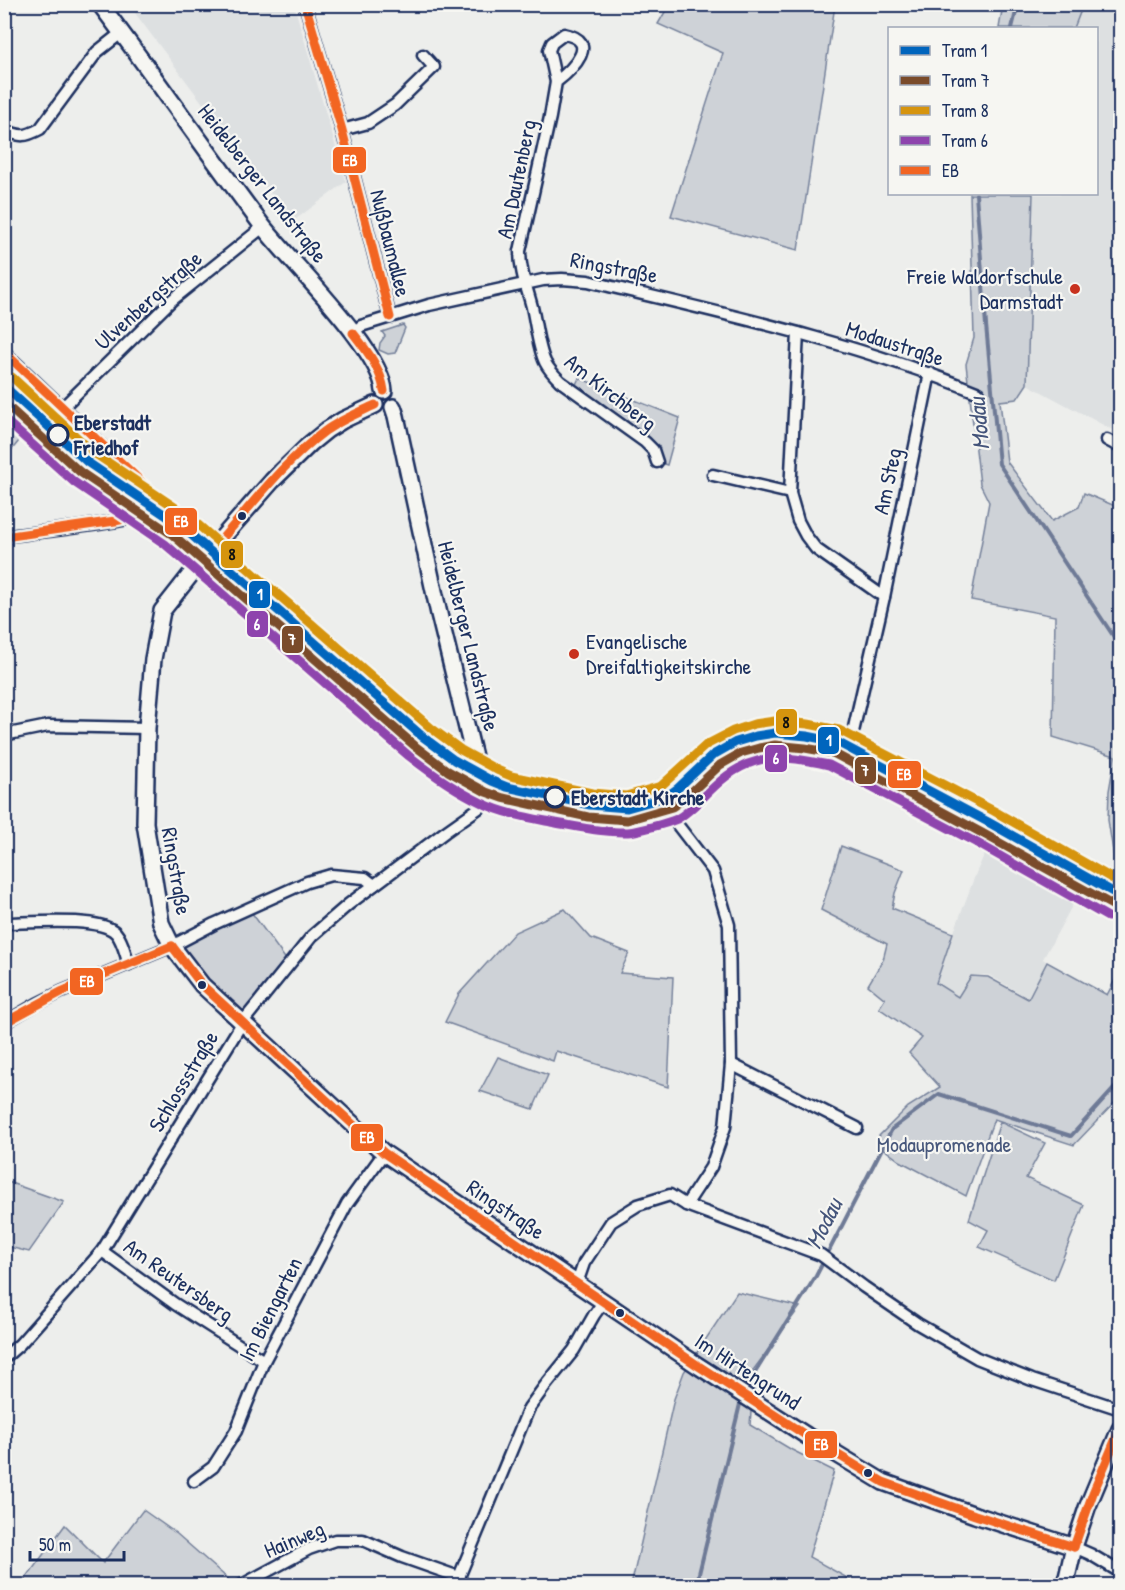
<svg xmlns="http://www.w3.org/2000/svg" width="1125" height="1590" font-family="'Patrick Hand',sans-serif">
  <rect width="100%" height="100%" fill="#edeeec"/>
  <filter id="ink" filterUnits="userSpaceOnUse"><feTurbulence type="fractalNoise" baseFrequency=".0167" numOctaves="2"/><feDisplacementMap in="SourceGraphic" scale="12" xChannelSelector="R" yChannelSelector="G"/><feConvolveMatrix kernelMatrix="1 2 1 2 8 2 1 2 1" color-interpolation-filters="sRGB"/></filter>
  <g filter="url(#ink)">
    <g fill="#dde0e1">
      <path d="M129,5h165l52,177 -54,40z"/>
      <path d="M1083,5h37v429l-93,-50 6,-190h63v-166h-22z"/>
      <path d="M4,375l84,77 40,28 6,15 -34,-21 -18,-14 -77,-70z"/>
      <path d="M995,831l89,53 -41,75 4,3 -19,36 -39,-23h-19l-12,22 -23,-14 41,-110z"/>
    </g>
    <g fill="#ced2d7" stroke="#74809a" stroke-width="1.5">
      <path d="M669,5h166l-37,245 -127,-34 52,-163 -65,-29z"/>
      <path d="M1003,5v-1l80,1 -9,23h-75z"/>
      <path d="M970,194h63l-6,190 -10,15 -17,2 7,61 45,59 27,-14 5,-14 36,15v376l-8,-5 4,-9 -8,-50 1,-29 6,-35 -62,-19 2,-121 -84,-16 18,-98 -9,-18 -14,-120 8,-26z"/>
      <path d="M403,325l2,3 -10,25 -7,1 -9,-4 1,-7 5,-7 -3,-4z"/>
      <path d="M4,365l33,30 -4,6 -28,-26z"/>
      <path d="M579,378l101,40 -13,47 -10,-3 -1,-6 -83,-65z"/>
      <path d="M4,390l33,29 -32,39h-1z"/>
      <path d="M841,846l63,24 -9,23 -3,15 61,25 -17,50 22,14 13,-21 17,1 40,22 19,-37 60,33 12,-23 1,-5v130l-46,48 -80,-26 -28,77 -66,-35 -23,-17 2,-8 29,-29 32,-20 -31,-34 13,-15 -43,-30 6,-9 -17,-14 15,-25 4,-16 -66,-34z"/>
      <path d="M249,909l38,52 -45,62 -70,-77z"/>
      <path d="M565,909l26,29 38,15 -9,20 53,4 -5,110 -112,-36 -3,10 -108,-39 14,-28 56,-62z"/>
      <path d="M498,1057l50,18 -15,34 -53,-18z"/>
      <path d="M1000,1122l45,21 -19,35 58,27 -30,75 -75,-33 9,-17 -19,-10z"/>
      <path d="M5,1181l59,21 -35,50 -24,-6z"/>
      <path d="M737,1292l63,15 -61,82 13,10 -2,26 42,25 42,21 -25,86 51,28 -229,1 43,-187 10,-27z"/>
      <path d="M143,1510l34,24 58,51h-214l44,-60 38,38z"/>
    </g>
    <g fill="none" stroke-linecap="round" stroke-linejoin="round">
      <g stroke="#6e7a96" stroke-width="4">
        <path d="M1012,28l6,-24"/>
        <path d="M976,194l10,131 13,139 117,176 4,13"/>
        <path d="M744,1390l72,-114 76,-147 47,-35 132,42 49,-54"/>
        <path d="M696,1586l45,-186"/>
      </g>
      <defs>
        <g id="street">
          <path d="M305,4l37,126 48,187"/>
          <path d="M556,82c17,-13 45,-41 8,-48l-12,9 -3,7 7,32 -6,35 -30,134c0,20 7,37 12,56 4,17 6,40 13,55 4,8 9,13 15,19l85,61 8,8 4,12"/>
          <path d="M4,130c17,7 21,7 36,-1l57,-77 24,-19"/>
          <path d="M342,130l26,-7 27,-18 39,-38 -11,-12"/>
          <path d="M353,333l8,-7 68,-21 114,-25 19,-1 26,2c132,32 265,60 391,112"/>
          <path d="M798,333l-8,160 8,28 8,15 10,13 68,48"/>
          <path d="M4,352c70,65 137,134 209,197"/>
          <path d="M63,407l109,-107 91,-73"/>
          <path d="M1107,440l13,7"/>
          <path d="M713,475l77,18"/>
          <path d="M4,537c28,-5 146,-16 161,-30"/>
          <path d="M4,735l44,-9 99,2"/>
          <path d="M850,745l34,-148 46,-224"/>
          <path d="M656,797l57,74 16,54 2,139 -6,63 -14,40 -25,38"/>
          <path d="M4,923c24,0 96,-7 112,10 7,8 9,21 13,31"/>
          <path d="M4,1023l33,-19 24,-12 111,-46 42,-22 93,-42 24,-7 34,3 9,7"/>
          <path d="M731,1064l126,64"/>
          <path d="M102,1251l73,53 89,57"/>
          <path d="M577,1283l7,-20 27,-41 27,-17 32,-10 16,10 135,50 43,32 54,37 59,34 55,22 88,29"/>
          <path d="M4,1358l16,-14 82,-93 140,-228 70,-87 37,-32 96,-72 58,-41 6,-7"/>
          <path d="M194,1481l19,-14 23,-36 28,-70 83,-157 37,-51"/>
          <path d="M1074,1547l16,7 30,18"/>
          <path d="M459,1577l70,-169 16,-22 29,-36 20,-35 10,-14"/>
          <path d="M240,1586l69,-37 26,-9h28l39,17 57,20 5,9"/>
        </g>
        <g id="secondary">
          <path d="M100,4c55,73 107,148 161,220 27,36 121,126 123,167"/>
          <path d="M375,405l-32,15 -16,10 -16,13 -39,38 -73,83 -37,47 -9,48 -6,69 -2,95 16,100 11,23 30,39 182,168 313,212 110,71 76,46 92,33 99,32"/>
          <path d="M393,407l3,9 43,198 38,155"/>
          <path d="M213,549c45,40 90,81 136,121 48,43 97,89 158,113 21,8 44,12 66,15 18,3 37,8 55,6 47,-6 57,-32 91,-56 34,-25 94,-21 131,-3l270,146"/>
          <path d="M1065,1586l9,-39 13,-39 33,-79"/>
        </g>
      </defs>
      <use href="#street" stroke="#1b2f5e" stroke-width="15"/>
      <use href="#secondary" stroke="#1b2f5e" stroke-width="20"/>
      <use href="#street" stroke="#f6f6f2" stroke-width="10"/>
      <use href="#secondary" stroke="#f6f6f2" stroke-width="15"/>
      <path stroke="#1b2f5e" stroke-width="1.5" d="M4,378l21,27"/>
      <defs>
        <g id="bus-1">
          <path d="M305,4l37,126 48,187"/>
          <path d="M353,333c14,18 28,35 31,58"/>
          <path d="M4,352l145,137 16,18 228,203c34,27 69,56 110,72 26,10 53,14 80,18 23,4 44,7 67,-2 27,-9 44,-30 65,-48 36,-30 95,-21 135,-5l270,146"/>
          <path d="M4,537l111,-16 40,-9 10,-5"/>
          <path d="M213,549c36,-40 69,-86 112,-118 15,-11 33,-18 50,-26"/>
          <path d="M172,946l30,39 182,168 313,212 110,71 76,46 92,33 99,32"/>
          <path d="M4,1023l57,-31 111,-46"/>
          <path d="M1074,1547l19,-54 27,-64"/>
        </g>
      </defs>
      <use href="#bus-1" stroke="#f6f6f2" stroke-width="14"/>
      <use href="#bus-1" stroke="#f26522" stroke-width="9"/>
      <defs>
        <path id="tram-1" d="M4,386l83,76 93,63 243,212 31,23 38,21 15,6 83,18 37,3 39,-11 11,-8 36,-34 23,-13 20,-6 19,-3 32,3 30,6 151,80 132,74"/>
        <path id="tram-2" d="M4,403l76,69 93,63 242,211 33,25 38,21 17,6 85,19 39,3 45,-13 13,-9 35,-33 21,-12 18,-5 16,-3 30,3 28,5 149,80 132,73"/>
        <path id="tram-3" d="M12,377l82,76 94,63 243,212 30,22 36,20 14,6 81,17 34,3 35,-10 45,-41 27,-14 21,-7 21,-3 33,3 31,6 155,81 126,72"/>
        <path id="tram-4" d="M4,419l70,63 91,62 244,212c23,18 46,34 73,47 23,11 49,15 74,20 23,4 49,10 72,9 11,-1 39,-9 49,-13 14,-8 26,-22 38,-33 37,-35 67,-31 114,-21l148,78 131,74"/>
      </defs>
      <use href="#tram-1" stroke="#f6f6f2" stroke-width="14"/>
      <use href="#tram-2" stroke="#f6f6f2" stroke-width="14"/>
      <use href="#tram-3" stroke="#f6f6f2" stroke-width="14"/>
      <use href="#tram-4" stroke="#f6f6f2" stroke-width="14"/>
      <use href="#tram-1" stroke="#0065bd" stroke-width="9"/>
      <use href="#tram-2" stroke="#7a4b2a" stroke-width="9"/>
      <use href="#tram-3" stroke="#d6940e" stroke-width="9"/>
      <use href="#tram-4" stroke="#8e44ad" stroke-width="9"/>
    </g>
  </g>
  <g fill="#c8321e" stroke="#f6f6f2" stroke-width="2">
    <circle cx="1075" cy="289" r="6"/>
    <circle cx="574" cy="654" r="6"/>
  </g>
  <g fill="#f6f6f2" stroke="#1b2f5e" stroke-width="3">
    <circle cx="58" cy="435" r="10"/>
    <circle cx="555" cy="797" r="10"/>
  </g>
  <g fill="#1b2f5e" stroke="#f6f6f2" stroke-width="2">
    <circle cx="242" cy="516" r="5"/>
    <circle cx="202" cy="985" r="5"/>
    <circle cx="620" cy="1313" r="5"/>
    <circle cx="868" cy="1473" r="5"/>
  </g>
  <g text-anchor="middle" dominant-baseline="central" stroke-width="4.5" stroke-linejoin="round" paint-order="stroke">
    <g font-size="22" fill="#1b2f5e" stroke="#f6f6f2">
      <text transform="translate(516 179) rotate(-78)">Am Dautenberg</text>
      <text transform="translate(263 183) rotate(52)">Heidelberger Landstraße</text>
      <text transform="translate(391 243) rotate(76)">Nußbaumallee</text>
      <text transform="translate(614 267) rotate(11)">Ringstraße</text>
      <text transform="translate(148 300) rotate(-42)">Ulvenbergstraße</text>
      <text transform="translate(895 343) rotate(18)">Modaustraße</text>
      <text transform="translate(611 392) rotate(38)">Am Kirchberg</text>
      <text transform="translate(887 481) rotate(-78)">Am Steg</text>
      <text transform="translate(469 636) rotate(76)">Heidelberger Landstraße</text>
      <text transform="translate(177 871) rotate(80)">Ringstraße</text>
      <text transform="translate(183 1081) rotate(-59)">Schlossstraße</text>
      <text transform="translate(506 1209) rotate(34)">Ringstraße</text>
      <text transform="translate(179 1280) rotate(35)">Am Reutersberg</text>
      <text transform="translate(270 1309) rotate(-63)">Im Biengarten</text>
      <text transform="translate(748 1371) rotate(33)">Im Hirtengrund</text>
      <text transform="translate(294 1539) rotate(-23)">Hainweg</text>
    </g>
    <g font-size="22" fill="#1b2f5e" stroke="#f6f6f2" text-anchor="end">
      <text x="1063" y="276">Freie Waldorfschule<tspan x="1063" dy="25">Darmstadt</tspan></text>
      <text x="586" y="641" text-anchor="start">Evangelische<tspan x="586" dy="25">Dreifaltigkeitskirche</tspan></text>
    </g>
    <g font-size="22" font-weight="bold" fill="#1b2f5e" stroke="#f6f6f2" text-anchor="start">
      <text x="74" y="422">Eberstadt<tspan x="74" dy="25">Friedhof</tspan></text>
      <text x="571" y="797">Eberstadt Kirche</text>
    </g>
    <g font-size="22" fill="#48587c" stroke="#f6f6f2">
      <text x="944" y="1144">Modaupromenade</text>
    </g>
    <g font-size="24" font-style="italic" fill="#44547a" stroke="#f6f6f2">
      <text transform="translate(978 424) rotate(-95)">Modau</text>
      <text transform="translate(823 1223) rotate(-63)">Modau</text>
    </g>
  </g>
  <g stroke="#f6f6f2" stroke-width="2">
    <rect x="332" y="146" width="35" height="28" rx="6" fill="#f26522"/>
    <rect x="164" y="507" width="34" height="29" rx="6" fill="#f26522"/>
    <rect x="220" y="540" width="24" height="29" rx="6" fill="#d6940e"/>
    <rect x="248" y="580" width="23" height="29" rx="6" fill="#0065bd"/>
    <rect x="246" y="610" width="23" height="28" rx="6" fill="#8e44ad"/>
    <rect x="281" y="625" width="23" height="29" rx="6" fill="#7a4b2a"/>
    <rect x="775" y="708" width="23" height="28" rx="6" fill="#d6940e"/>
    <rect x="817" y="726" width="23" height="29" rx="6" fill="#0065bd"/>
    <rect x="764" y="744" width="24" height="29" rx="6" fill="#8e44ad"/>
    <rect x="854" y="756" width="23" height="29" rx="6" fill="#7a4b2a"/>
    <rect x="887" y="760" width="35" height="29" rx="6" fill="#f26522"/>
    <rect x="69" y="967" width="35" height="29" rx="6" fill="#f26522"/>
    <rect x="350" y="1123" width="34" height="29" rx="6" fill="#f26522"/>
    <rect x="804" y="1430" width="34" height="29" rx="6" fill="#f26522"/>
  </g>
  <g font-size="16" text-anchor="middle" font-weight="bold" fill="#fff">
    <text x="350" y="166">EB</text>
    <text x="181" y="527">EB</text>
    <text x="260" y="600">1</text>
    <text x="257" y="630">6</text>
    <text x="292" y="645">7</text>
    <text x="829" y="746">1</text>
    <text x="776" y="764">6</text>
    <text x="865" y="776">7</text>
    <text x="904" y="780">EB</text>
    <text x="87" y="987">EB</text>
    <text x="367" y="1143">EB</text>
    <text x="821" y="1450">EB</text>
  </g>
  <g font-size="16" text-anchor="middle" font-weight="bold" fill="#111">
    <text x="232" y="560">8</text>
    <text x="786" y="728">8</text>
  </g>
  <rect width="1125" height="1590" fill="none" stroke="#f6f6f2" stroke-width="24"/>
  <rect x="12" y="12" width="1101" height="1566" fill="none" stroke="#1b2f5e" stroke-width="2" filter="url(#ink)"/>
  <rect x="888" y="27" width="210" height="168" fill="#f6f6f2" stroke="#9ea6b7" stroke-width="1.5"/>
  <rect x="900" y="46" width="30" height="9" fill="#0065bd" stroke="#9ea6b7" stroke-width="1.5"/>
  <text x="942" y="57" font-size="18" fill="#1b2f5e">Tram 1</text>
  <rect x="900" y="76" width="30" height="9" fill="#7a4b2a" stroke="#9ea6b7" stroke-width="1.5"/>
  <text x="942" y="87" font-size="18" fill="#1b2f5e">Tram 7</text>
  <rect x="900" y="106" width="30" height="9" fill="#d6940e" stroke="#9ea6b7" stroke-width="1.5"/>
  <text x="942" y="117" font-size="18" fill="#1b2f5e">Tram 8</text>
  <rect x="900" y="136" width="30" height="9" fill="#8e44ad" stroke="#9ea6b7" stroke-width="1.5"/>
  <text x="942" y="147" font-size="18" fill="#1b2f5e">Tram 6</text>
  <rect x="900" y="166" width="30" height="9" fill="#f26522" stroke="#9ea6b7" stroke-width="1.5"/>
  <text x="942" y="177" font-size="18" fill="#1b2f5e">EB</text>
  <path d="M30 1551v9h94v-9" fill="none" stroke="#1b2f5e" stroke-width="3"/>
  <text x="39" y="1551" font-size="18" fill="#1b2f5e" stroke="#f6f6f2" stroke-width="4.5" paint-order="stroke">50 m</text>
</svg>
